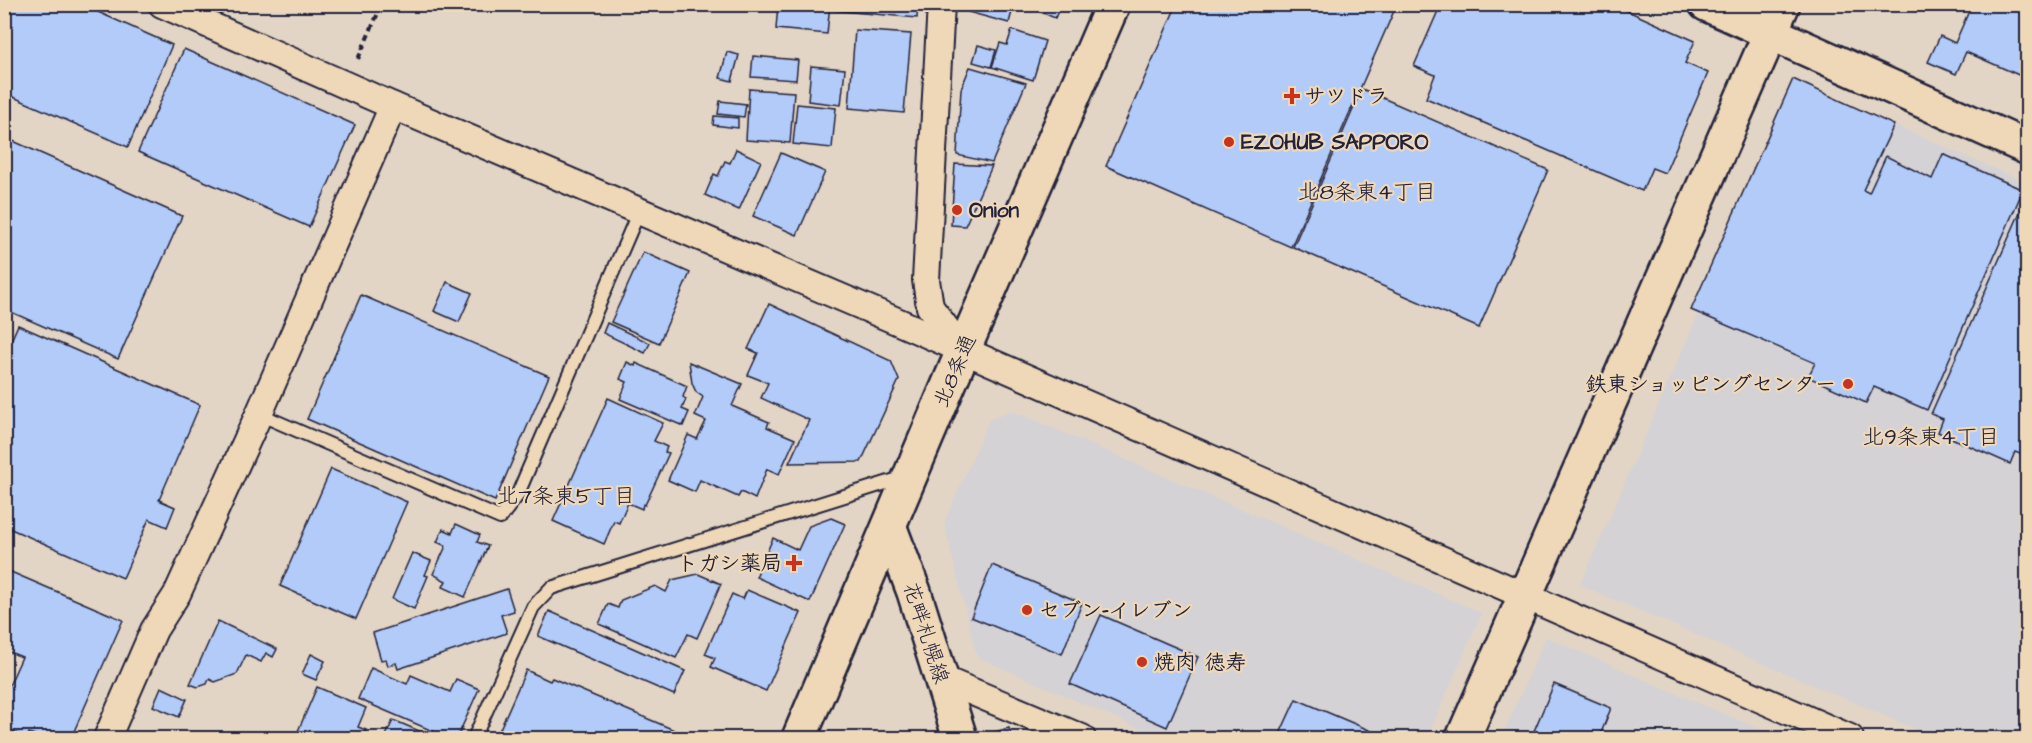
<svg xmlns="http://www.w3.org/2000/svg" width="2032" height="743" font-family="'Architects Daughter','Klee One',sans-serif">
  <rect width="100%" height="100%" fill="#e3d5c5"/>
  <filter id="ink" filterUnits="userSpaceOnUse"><feTurbulence type="fractalNoise" baseFrequency=".0167" numOctaves="2"/><feDisplacementMap in="SourceGraphic" scale="12" xChannelSelector="R" yChannelSelector="G"/><feConvolveMatrix kernelMatrix="1 2 1 2 8 2 1 2 1" color-interpolation-filters="sRGB"/></filter>
  <g filter="url(#ink)">
    <g fill="#d4d2d5">
      <path d="M1799,83l228,100v555h-91l-356,-153z"/>
      <path d="M1011,410l471,203 -55,125h-266l-184,-81 -33,-134 45,-103z"/>
      <path d="M1546,637l234,101h-279z"/>
    </g>
    <g fill="#b2cbf9" stroke="#22223b" stroke-width="1.5">
      <path d="M4,4h76l92,41 -44,102 -124,-54z"/>
      <path d="M778,4h52l-3,30 -51,-5z"/>
      <path d="M832,4h86l-1,14 -86,-8z"/>
      <path d="M970,4h44l-5,19 -41,-11z"/>
      <path d="M1030,4h31l-6,14 -26,-11z"/>
      <path d="M1177,4h220l-106,243 -185,-81z"/>
      <path d="M1441,4h171l83,37 -10,22 23,10 -43,100 -13,-5 -10,23 -216,-93 9,-23 -21,-9z"/>
      <path d="M1972,4h56v75l-62,-27 -10,22 -28,-12 12,-26 15,7z"/>
      <path d="M855,30l56,4 -7,79 -55,-5z"/>
      <path d="M1012,30l33,11 -12,39 -41,-13 8,-24 7,2z"/>
      <path d="M978,45l18,5 -5,17 -18,-5z"/>
      <path d="M184,49l171,76 -46,102 -171,-75z"/>
      <path d="M727,52l12,3 -7,26 -12,-3z"/>
      <path d="M753,56l45,4 -2,20 -45,-3z"/>
      <path d="M811,66l34,3 -4,36 -33,-4z"/>
      <path d="M970,67l56,16 -34,80 -35,-8 4,-66z"/>
      <path d="M1793,79l101,46 -31,65 6,3 17,-37 46,23 11,-25 80,36 -96,220 -53,-23 -8,16 -58,-26 7,-14 -124,-53z"/>
      <path d="M749,89l45,3 -4,51 -44,-3z"/>
      <path d="M1362,89l186,81 -69,158 -186,-81z"/>
      <path d="M720,101l26,3 -2,13 -26,-3z"/>
      <path d="M797,104l39,4 -4,40 -39,-4z"/>
      <path d="M714,116l24,2v10l-25,-3z"/>
      <path d="M4,137l178,79 -64,143 -114,-50z"/>
      <path d="M736,149l25,12 -22,49 -34,-15 9,-21 4,2 7,-15 5,2z"/>
      <path d="M781,153l44,19 -28,63 -44,-19z"/>
      <path d="M955,164l37,2 -27,60 -14,-1z"/>
      <path d="M2028,194v263l-13,-5 -5,12 -72,-32 5,-13 -12,-5z"/>
      <path d="M643,252l47,21 -31,70 -48,-21z"/>
      <path d="M447,282l25,11 -13,29 -25,-11z"/>
      <path d="M361,295l188,81 -54,125 -188,-82z"/>
      <path d="M769,304l122,57 8,19 -38,82 -72,1 20,-43 -48,-22 7,-15 -20,-8 10,-22 -10,-4z"/>
      <path d="M607,323l43,20 -5,10 -42,-20z"/>
      <path d="M18,325l182,80 -41,95 16,7 -8,20 -18,-8 -26,59 -119,-52v-183l5,2z"/>
      <path d="M627,362l8,4 1,-3 51,23 -4,11 3,2 -4,10 7,3 -6,14 -63,-27 7,-17 -7,-3z"/>
      <path d="M689,362l53,22 -10,22 37,16 -2,5 28,12 -16,35 -12,-5 -12,30 -14,-7 -3,5 -38,-17 -5,12 -27,-12 20,-45 9,4 9,-18 -11,-5 8,-19 -7,-5 -4,-9z"/>
      <path d="M608,398l55,25 -9,18 13,6 -2,5 4,1 -24,52 -2,-1 -1,5 -14,-6 -9,20 -5,-2 -10,23 -51,-23z"/>
      <path d="M331,469l76,33 -51,117 -76,-33z"/>
      <path d="M831,518l14,6 -35,78 -54,-25 17,-39 25,12 11,-24z"/>
      <path d="M456,524l24,11 -3,7 11,4 -23,51 -22,-10 3,-6 -13,-7 13,-28 -9,-4 6,-13 9,4z"/>
      <path d="M412,553l19,8 -6,14 3,1 -14,33 -22,-10z"/>
      <path d="M992,565l90,38 -20,51 -91,-37z"/>
      <path d="M4,569l119,51 -52,118h-28l-14,-5 -2,5 -23,-10v-31l18,-40 -18,-7z"/>
      <path d="M698,574l23,10 -24,54 -9,-4 -12,24 -77,-34 9,-20 10,4 3,-8 34,-14 11,6 6,-12z"/>
      <path d="M507,589l7,22 -13,4 6,18 -109,36 -2,-6 -8,3 -2,-7 -5,1 -8,-27z"/>
      <path d="M747,590l54,23 -35,78 -55,-24 4,-9 -10,-4 27,-60 11,5z"/>
      <path d="M549,611l136,60 -11,24 -136,-59z"/>
      <path d="M1101,615l97,42 -31,70 -97,-43z"/>
      <path d="M218,621l59,28 -4,8 -7,-4 -5,9 -15,-7 -9,19 -22,8 -6,-3 -2,5 -9,3 -8,-3z"/>
      <path d="M311,654l14,7 -9,19 -14,-6z"/>
      <path d="M371,668l36,16 4,-9 39,17 6,-13 23,10 -22,49h-8l-91,-39z"/>
      <path d="M526,670l24,11 2,-3 141,60h-197z"/>
      <path d="M1554,684l57,24 -12,30h-68z"/>
      <path d="M161,687l26,12 -8,18 -26,-11z"/>
      <path d="M317,687l49,21 -8,19 8,3 -4,8h-67z"/>
      <path d="M1296,699l92,39h-110z"/>
      <path d="M393,720l43,18h-51z"/>
      <path d="M1009,728l3,10h-31l-1,-2z"/>
    </g>
    <g fill="none" stroke-linecap="round" stroke-linejoin="round">
      <defs>
        <g id="lane">
          <path d="M259,414l241,104 17,-22 122,-285"/>
          <path d="M474,738l59,-131 18,-19 354,-111"/>
        </g>
        <g id="street">
          <path d="M162,4l231,102 499,213 958,419"/>
          <path d="M941,4l-15,276 4,27 31,41"/>
          <path d="M942,679l140,59"/>
          <path d="M107,738l47,-108 23,-36 82,-180 134,-308"/>
        </g>
        <g id="secondary">
          <path d="M1706,4l322,144"/>
          <path d="M890,528l24,64 46,146"/>
          <path d="M799,738l164,-387 150,-347"/>
          <path d="M1463,738l320,-734"/>
        </g>
      </defs>
      <use href="#lane" stroke="#22223b" stroke-width="16"/>
      <use href="#street" stroke="#22223b" stroke-width="30"/>
      <use href="#secondary" stroke="#22223b" stroke-width="38"/>
      <path stroke="#22223b" stroke-width="4" stroke-dasharray="6 4.5" stroke-linecap="butt" d="M358,59l24,-55"/>
      <use href="#lane" stroke="#efd8b8" stroke-width="12"/>
      <use href="#street" stroke="#efd8b8" stroke-width="26"/>
      <use href="#secondary" stroke="#efd8b8" stroke-width="33"/>
    </g>
  </g>
  <g fill="#c8321e" stroke="#efd8b8" stroke-width="2">
    <path d="M1289 87h6v6h6v6h-6v6h-6v-6h-6v-6h6z"/>
    <circle cx="1229" cy="142" r="6"/>
    <circle cx="957" cy="210" r="6"/>
    <circle cx="1848" cy="384" r="6"/>
    <path d="M791 554h6v6h6v6h-6v6h-6v-6h-6v-6h6z"/>
    <circle cx="1027" cy="610" r="6"/>
    <circle cx="1142" cy="662" r="6"/>
  </g>
  <g text-anchor="middle" dominant-baseline="central" stroke-width="4.5" stroke-linejoin="round" paint-order="stroke">
    <g font-size="21" font-weight="bold" fill="#22223b" stroke="#efd8b8" text-anchor="start">
      <text x="1304" y="96">サツドラ</text>
      <text x="1241" y="142">EZOHUB SAPPORO</text>
      <text x="969" y="210">Onion</text>
      <text x="1836" y="384" text-anchor="end">鉄東ショッピングセンター</text>
      <text x="782" y="563" text-anchor="end">トガシ薬局</text>
      <text x="1039" y="610">セブン-イレブン</text>
      <text x="1154" y="662">焼肉 徳寿</text>
    </g>
    <g font-size="21" fill="#22223b" stroke="#efd8b8">
      <text transform="translate(955 371) rotate(-67)">北8条通</text>
      <text transform="translate(926 633) rotate(72)">花畔札幌線</text>
    </g>
    <g font-size="22" fill="#22223b" stroke="#efd8b8">
      <text x="1367" y="192">北8条東4丁目</text>
      <text x="1931" y="437">北9条東4丁目</text>
      <text x="566" y="496">北7条東5丁目</text>
    </g>
  </g>
  <rect width="2032" height="743" fill="none" stroke="#efd8b8" stroke-width="24"/>
  <rect x="12" y="12" width="2008" height="719" fill="none" stroke="#22223b" stroke-width="2" filter="url(#ink)"/>
</svg>
